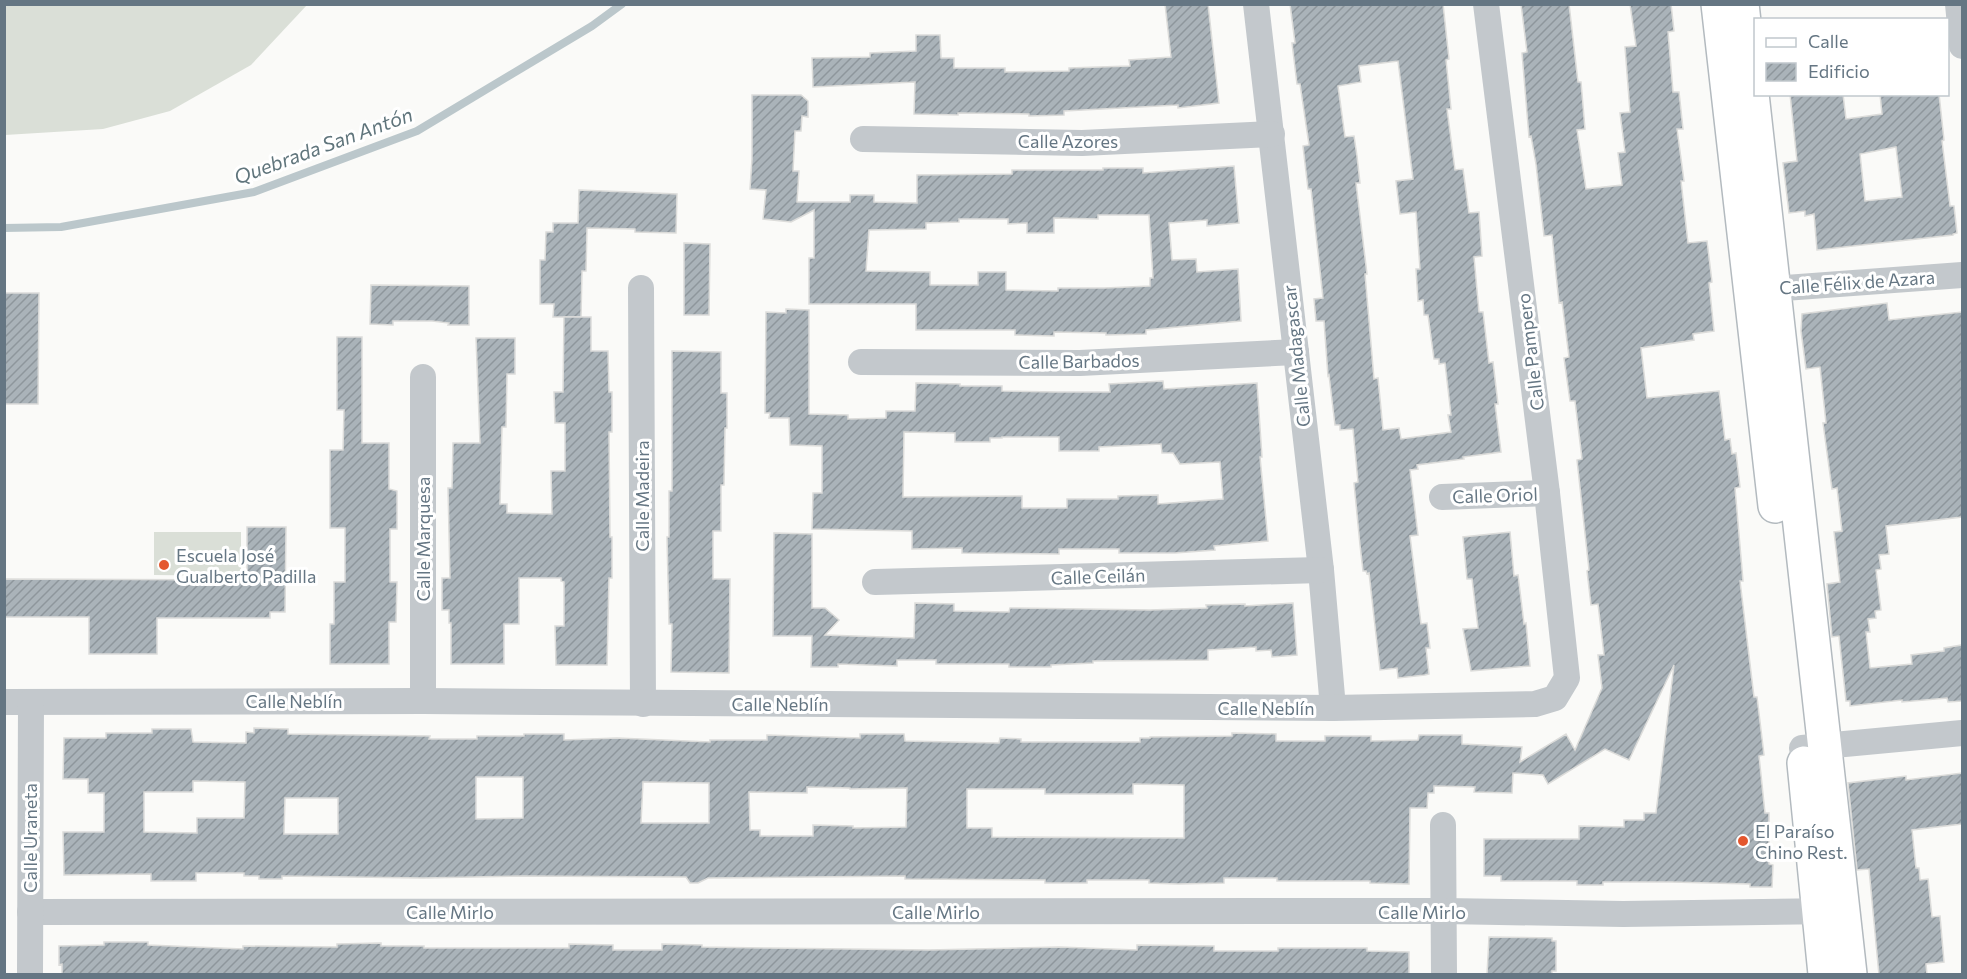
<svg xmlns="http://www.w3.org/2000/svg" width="1967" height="979" font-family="Commissioner,sans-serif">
  <defs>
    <pattern id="building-hatch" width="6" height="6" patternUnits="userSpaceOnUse" patternTransform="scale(1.5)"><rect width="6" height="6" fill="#aab3b9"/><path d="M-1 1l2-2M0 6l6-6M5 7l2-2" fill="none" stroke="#8e969c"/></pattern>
  </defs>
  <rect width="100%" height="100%" fill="#fafaf8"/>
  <g fill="#dadfd7">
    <path d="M4,5l1,-1 302,1 -56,60 -81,46 -67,18 -98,6z"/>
    <path d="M154,532h87v44l-87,-1z"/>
  </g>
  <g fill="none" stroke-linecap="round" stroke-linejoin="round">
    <path stroke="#bbc7cb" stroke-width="8" d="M4,228l57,-1 193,-35 163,-61 175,-105 30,-22"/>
  </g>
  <g fill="url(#building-hatch)" stroke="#dcdcda" stroke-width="1.5" fill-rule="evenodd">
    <path d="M1165,4h43l11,99 -41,5v-3l-114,6v4l-35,1v-2l-71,-1v2l-44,-1 1,-32 -102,5 -1,-29 58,-1v-4l46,-2v-16h24l1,23h13v10h51v4l64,-1v-3l61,-2 -1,-6 42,-3z"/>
    <path d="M1290,4h153l6,55 -3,1 5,49h-4l8,61 8,-1 6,44 10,-1 3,44 -8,1 5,55h4l6,51 4,-1 5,42h-3l6,48 -38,5 1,2 -47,6 1,4 -8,1 8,65 -8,1 11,88 6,-1 3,25h-4l3,26 -4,1 -27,3 -1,-10 -17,2 -11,-97 -2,1 -1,-3h-3l-3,-26 -6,-62 4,-1 -5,-53 -13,1v-5h-5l-6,-50 -1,1 -4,-55h-8l-2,-22 9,-1 -12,-109h-3l-5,-43 6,-1 -9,-61h-3l-5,-41h3zM1398,61l15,118 -17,2 4,33 16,-2 4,57h-4l2,32 5,-1 1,15h4l6,44h5v5l6,-1 6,52h-3l3,17 -50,7 -2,-11 -16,2 -5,-52 -4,1 -9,-105h2l-11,-91h4l-3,-27 -3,-20 -9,1 -7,-51 23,-4 -2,-16z"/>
    <path d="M1521,4h48l9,78h3l4,47 -8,1 9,59 36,-4 -4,-32 7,-1 -5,-39 10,-1 -5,-65 11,-1 -6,-42h41l3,27 -6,1 5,60h6l4,37h-6l7,52h-3l7,62 19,-2 5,41 -3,1 5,48 -21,3 1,6 -53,8 6,50 72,-7 6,49 5,-1 2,15 4,-1 4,34 -5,1 8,93h-3l14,116h3l7,58 -5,1 6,57h4v51l4,1 -1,22h-22v-3l-79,-2h-68v3h-26v-4h-76v-5h-17v-37h95v-13l45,1v-7h20v-7h12l18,-148 -45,95 -24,-11 -57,35 -5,-9 -30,-2 -1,20 -38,-1 1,-5 -41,-1v7h-6l-1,15h-17l-1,76 -39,-1v-2h-93v-3h-53v5l-46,1 -29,-1v-3h-62v3h-42v-3l-140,-1v-3l-197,2 -10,5h-8l-4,-6 -163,-1 -100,2 -141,-2v3h-23v-3h-15v-3h-48v8h-45v-7l-87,1 -1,-43h41v-39h-16v-14h-25l1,-41h42v-5h46v-4h39l2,13 53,1v-11l8,1v-5l34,1v5l142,2 -1,3h48v-3h47v-2h40v6l53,-2 93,4v-2h57v-5l93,3v-4h44l1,7 94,2 1,-5 21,1v3h119v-4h10v-1l82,-1v-3l44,1v7h49v-5h46v5l47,-1 1,-5h43v9l60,3 -2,15 46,-28 9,16 27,-62 -4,-33h6l-6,-51 -7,1 -4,-34 2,-1 -12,-110 5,-1 -7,-58h-5l-6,-43 5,-1 -7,-55 -3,1 -7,-68 -8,1 -8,-72 -5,-28 -2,1 -7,-84 5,-1zM476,777h47v41l-47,1zM193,781l52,1 -1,36h-47v15l-53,-1v-40h49zM643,782l66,1v40h-68zM1133,784l51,1v53l-192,-1v-9h-25v-39h78v5h88zM807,787l43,1v1l57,-1 -1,39 -53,1v-2l-40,-1v11h-53v-6h-10l-1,-38 58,1zM285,798h53v36h-54z"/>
    <path d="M1790,94h53l3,25 36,-5 -2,-20h59l5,46 -2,1 8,65h4l3,27 -4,1v1l-136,15 -3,-36 -9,2v-5l-16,2 -6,-50 14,-2zM1896,147l6,50 -37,4 -5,-47z"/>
    <path d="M752,95h49l7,6v16l-6,-1 -1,15h-6l-2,40h6l-2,31h53v-7h24v7l43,1v-28l95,-1v-4h91v-2h40v5l91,-7 5,57 -32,3v-6l-38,3 3,37 24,-1 1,13 41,-3 3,52 -95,9v4l-40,1v-2l-52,-1v4l-39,-1v-5h-99v-26h-107v-46h5v-48l-23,12 -28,-3 3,-29 -16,-1 2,-30zM1098,215h51l4,63h-3v8l-45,2h-47v3l-52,-1v-18h-28v13h-48v-13l-64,-1 3,-41 57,-1v-6l33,-1v-3h49v5l19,-1v10h27v-15l44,1z"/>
    <path d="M579,190l98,4 -1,39 -41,-1v-3l-48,-1 -1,43h-4l-1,46h-28l1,-13h-14v-44h5l1,-28h7v-9h25z"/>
    <path d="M684,243l26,1 -1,71h-25z"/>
    <path d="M371,285l98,1v39h-21l1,-2 -17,-2h-39v4l-23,-1z"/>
    <path d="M4,293h35l-1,111h-34z"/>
    <path d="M1887,303l2,17 73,-8v205l-76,9 3,28 -10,1 2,14 -5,1 5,40 -6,1 1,7 -8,1 2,13h-4l4,36 42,-4 -1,-9 33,-4v-3l18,-3v56l-14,1 -1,-4 -45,4v-2l-52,6v-5h-4l-7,-65 -7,1 -5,-53 13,-2 -6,-50 8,-1 -5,-43 -5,1 -9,-66h3l-6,-56 -14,2 -5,-38 1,-17z"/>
    <path d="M786,309l23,1v104l39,1v4l38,-1v-7h29l1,-28 44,1v2h42v5l54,1h54l-1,-8 54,-3 1,8 93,-6 5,74h-2l8,84 -54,5 1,4 -40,3h-56v-4h-60v5l-97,-1v-5l-50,1v-18l-100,-2 1,-36h9v-47l-32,-1 -1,-27h-20l1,-5h-5l1,-101 20,1zM904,432l51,1v9h35v-4h12v-1h57v14h40v-4l62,-3 1,9h11l7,11 40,-2 3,37 -65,5v-9l-40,1v3h-51v9h-45v-12l-119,1z"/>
    <path d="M564,317h27v34h17l1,41h3v40h-3l1,105h2v41h-3l-2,87h-51l-1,-39h9v-44l-3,-1v-3h-42v46h-15v40h-53v-41h-2v-13h-7v-32h8l-2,-90h4l1,-45h27l-4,-105h39v36h-8l-1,53h-4l-2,77h7v9l45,1 -1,-43h14v-48h-10l-1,-31h9z"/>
    <path d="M337,337h25v106h27v46l8,2v38h-7v53h7l-1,40h-7v42h-59v-40h4v-42h11v-54h-15v-78h13l1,-40h-7z"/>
    <path d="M672,351l49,1v41h6v35h-2l-1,57h-3v46h-8v48h17l-1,94 -58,-1 1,-48h-3l-2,-87h2v-46h3z"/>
    <path d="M247,527h39l-1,85h-15v6h-113v36h-68v-37h-85v-38l243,1z"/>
    <path d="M1510,532l4,44 4,-1 6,49 2,-1 4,43 -59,5 -8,-42 15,-1 -6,-49h-5l-4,-42z"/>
    <path d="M774,533l38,1v74h13l14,12 -14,15 89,3 1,-35 39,1v7l55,1 1,-4 140,2 57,-2 -1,-3 39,-1v2l48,-3 4,52 -25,2 -1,-7 -15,1v-4l-48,3v10l-115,1v2l-42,2v2h-42v-3h-73v-4h-39v6l-59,-2v3h-27l1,-31h-39z"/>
    <path d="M1962,773v51l-50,6 4,38h3l1,12 8,-1 4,38 8,-1 4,46 -18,2 1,11h-48l-10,-106 -12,1 -9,-87 58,-7v4z"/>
    <path d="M1489,937l63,1v3h4v30h-4v4h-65z"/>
    <path d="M104,942h44v3l95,4v-3l94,1v-3l44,-1v3h43v2h145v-4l44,1v5h49v-6l40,1v2l65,1 162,2 130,-3 78,3v-5l77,1v5h64v-3h89v3l42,1v23h-1347v-11l-3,1v-19l45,-1z"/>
  </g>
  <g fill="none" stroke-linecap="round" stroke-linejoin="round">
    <defs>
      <g id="secondary">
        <path d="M1718,4l57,502"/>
        <path d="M1742,4l108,970"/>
        <path d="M1804,763l21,211"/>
      </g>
    </defs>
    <use href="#secondary" stroke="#b3babf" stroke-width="36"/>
    <g stroke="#c3c8cc" stroke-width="26">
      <path d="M1256,4l65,566 12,138"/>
      <path d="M1958,4l4,42"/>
      <path d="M863,139l219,4 190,-9"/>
      <path d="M641,288l2,416"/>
      <path d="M1757,290l205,-15"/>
      <path d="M861,362l219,1 216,-11"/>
      <path d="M1442,497l105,-4"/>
      <path d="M875,582l446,-12"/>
      <path d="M423,701v-324"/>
      <path d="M4,702l419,-1 910,7 202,-4 20,-6 12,-20 -20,-185 -61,-489"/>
      <path d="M1802,748l160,-15"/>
      <path d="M1443,825l1,149"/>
      <path d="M30,912l1414,-1 179,3 213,-3"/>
      <path d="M30,974l1,-272"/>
    </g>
    <use href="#secondary" stroke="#fff" stroke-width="33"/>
  </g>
  <g fill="#e4572e" stroke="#fff" stroke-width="2">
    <circle cx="164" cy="565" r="6"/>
    <circle cx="1743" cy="841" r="6"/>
  </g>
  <g text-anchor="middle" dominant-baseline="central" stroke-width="6" stroke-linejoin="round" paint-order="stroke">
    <g font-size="18" fill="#657683" stroke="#fff">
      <text x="1068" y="141">Calle Azores</text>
      <text transform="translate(1857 282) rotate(-4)">Calle Félix de Azara</text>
      <text transform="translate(1530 352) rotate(-97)">Calle Pampero</text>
      <text transform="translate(1296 356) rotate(-96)">Calle Madagascar</text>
      <text transform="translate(1079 361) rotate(-1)">Calle Barbados</text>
      <text transform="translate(1495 495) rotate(-2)">Calle Oriol</text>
      <text transform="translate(642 496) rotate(-90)">Calle Madeira</text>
      <text transform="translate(423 539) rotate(-90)">Calle Marquesa</text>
      <text transform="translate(1098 576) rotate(-2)">Calle Ceilán</text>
      <text x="294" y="701">Calle Neblín</text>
      <text x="780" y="704">Calle Neblín</text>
      <text x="1266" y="708">Calle Neblín</text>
      <text transform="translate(30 838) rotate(-90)">Calle Uraneta</text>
      <text x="450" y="912">Calle Mirlo</text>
      <text x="936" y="912">Calle Mirlo</text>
      <text x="1422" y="912">Calle Mirlo</text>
    </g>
    <g font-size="18" fill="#657683" stroke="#fff" text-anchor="start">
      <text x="176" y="555">Escuela José<tspan x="176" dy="21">Gualberto Padilla</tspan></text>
      <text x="1755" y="831">El Paraíso<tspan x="1755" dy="21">Chino Rest.</tspan></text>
    </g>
    <g font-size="20" font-style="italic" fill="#60757c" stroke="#fff">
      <text transform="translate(323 145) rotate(-20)">Quebrada San Antón</text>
    </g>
  </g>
  <rect width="1967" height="979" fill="none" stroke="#657683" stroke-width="12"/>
  <rect x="1754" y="18" width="195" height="78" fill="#ffffff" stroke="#c1c8cd" stroke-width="1.5"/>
  <rect x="1766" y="38" width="30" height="9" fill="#ffffff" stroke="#c1c8cd" stroke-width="1.5"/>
  <text x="1808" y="48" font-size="18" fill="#657683">Calle</text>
  <rect x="1766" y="63" width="30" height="18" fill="url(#building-hatch)" stroke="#c1c8cd" stroke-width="1.5"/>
  <text x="1808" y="78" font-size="18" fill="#657683">Edificio</text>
</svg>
